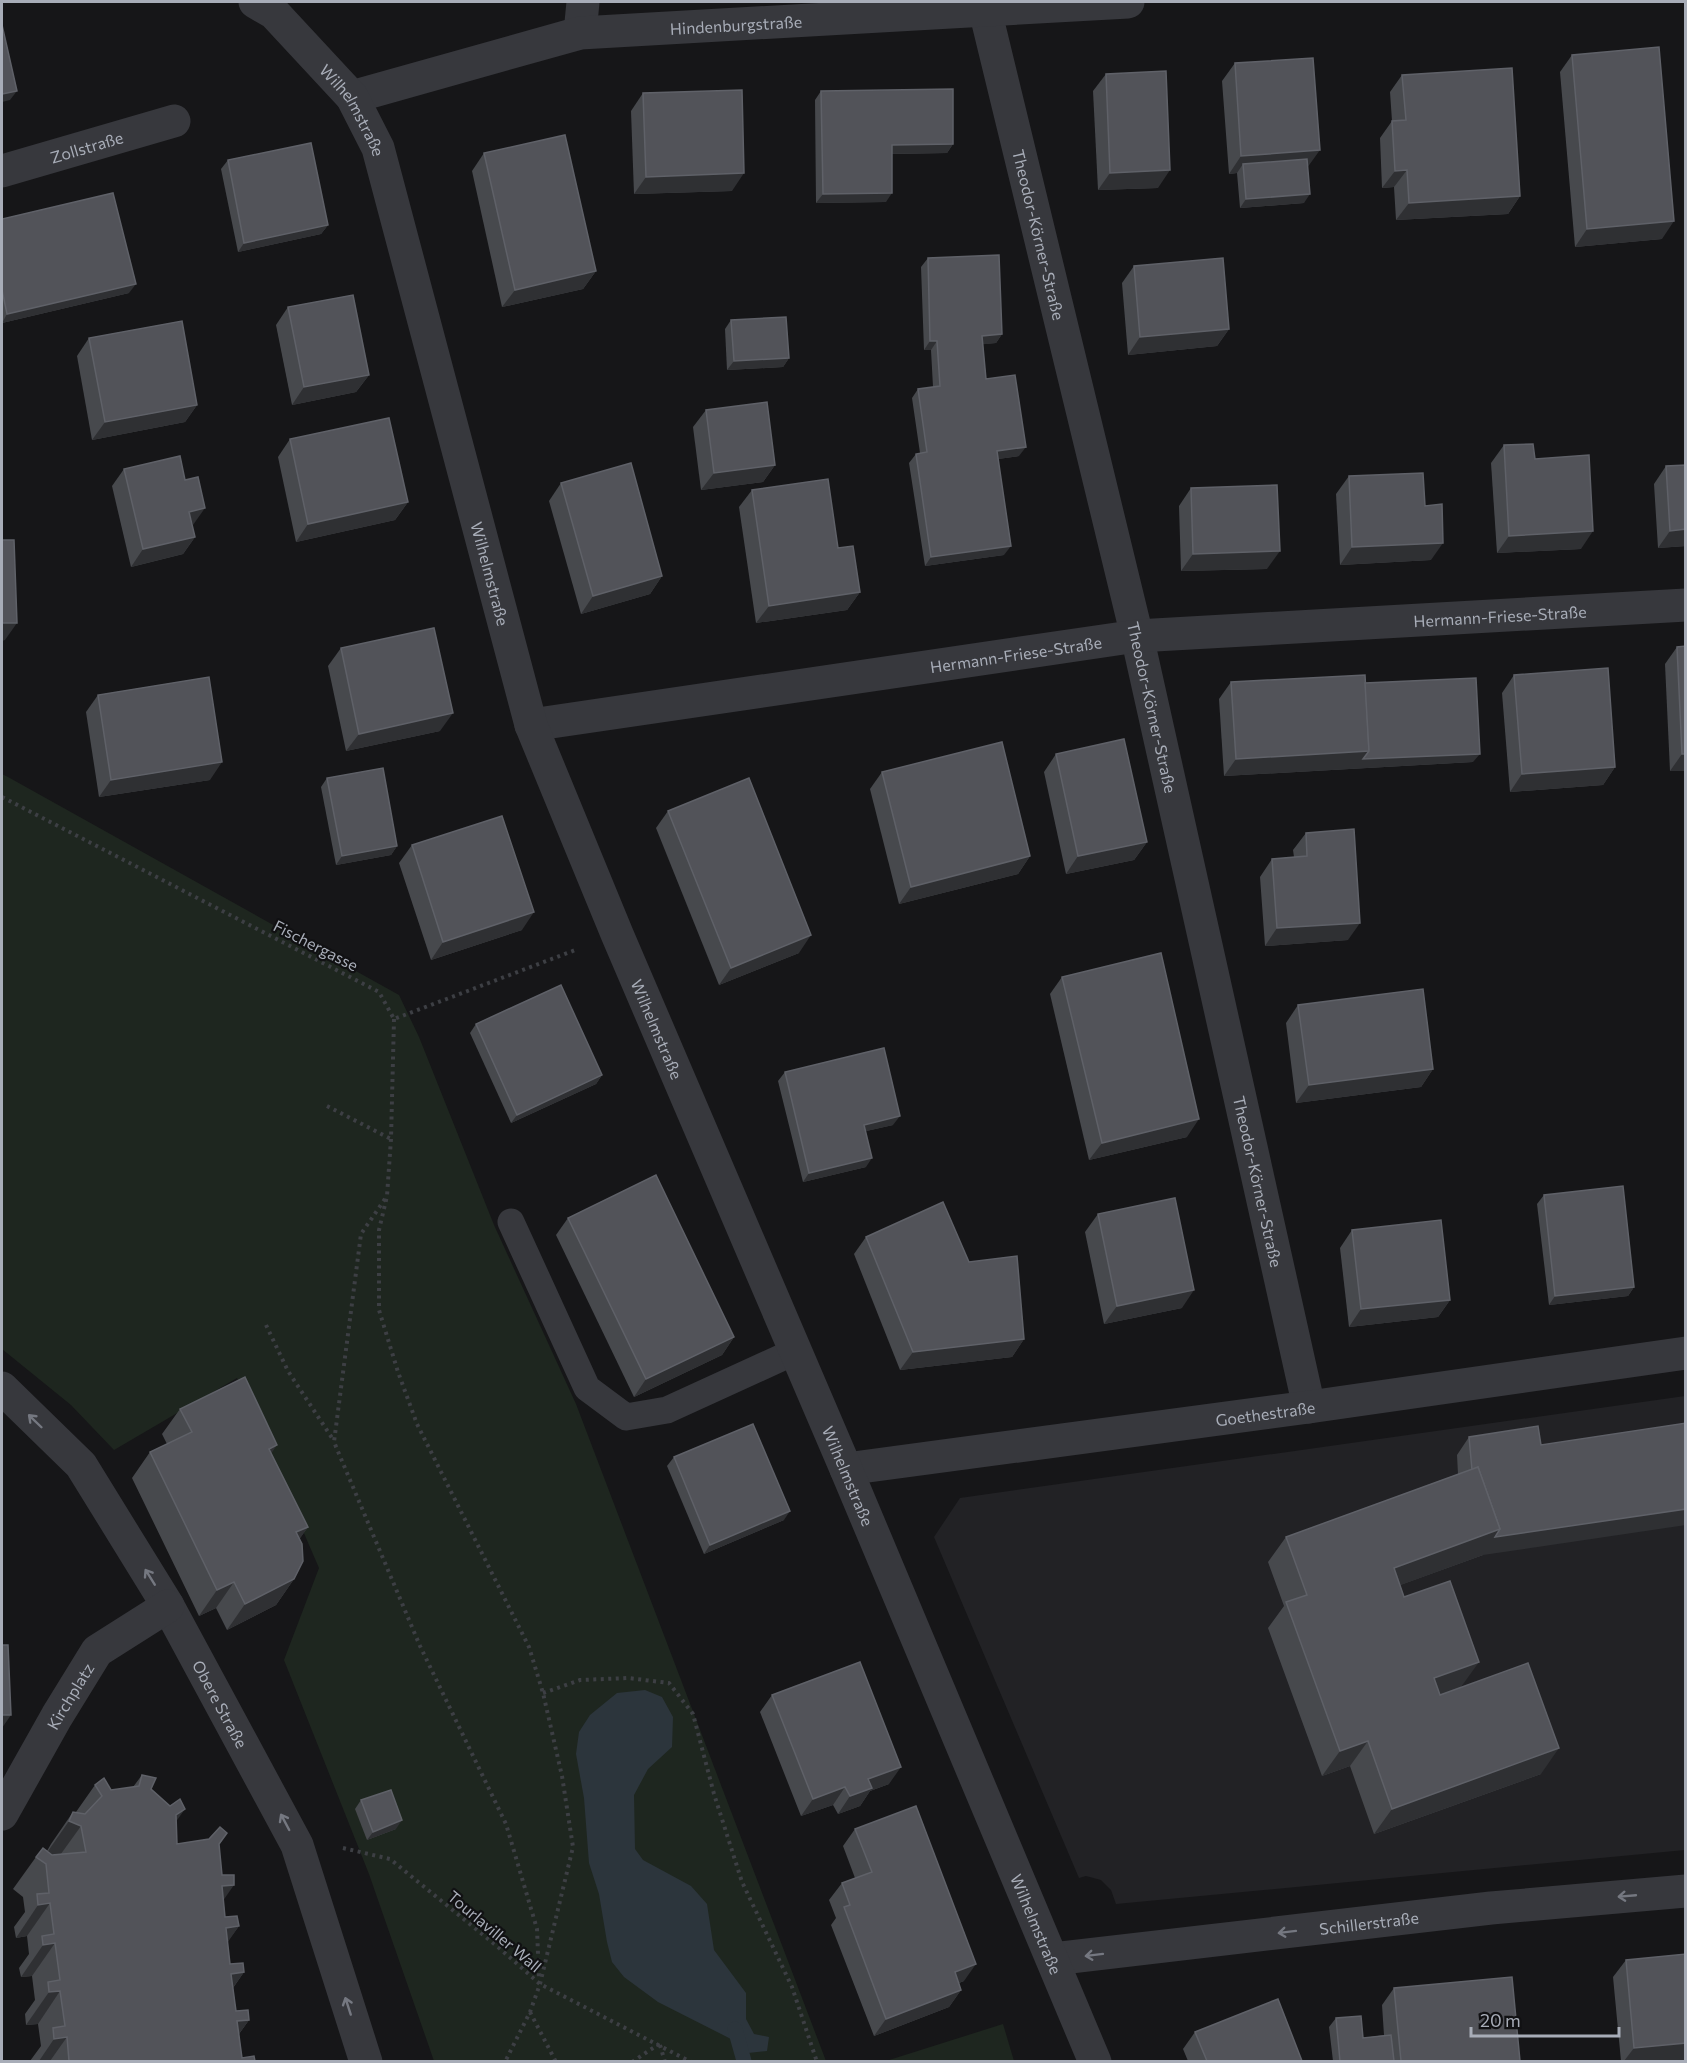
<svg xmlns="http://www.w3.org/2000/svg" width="1687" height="2063" font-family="Commissioner,sans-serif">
  <rect width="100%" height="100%" fill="#161618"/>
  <path fill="#222225" d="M1685,1396v454l-569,54 -5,-14 -10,-10 -15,-4 -7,2 -145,-341 26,-39z"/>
  <g fill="#1e261f">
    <path d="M2,774l6,3 391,218 20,42 75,188 82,179 250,657h-392l-65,-187 -85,-214 35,-92 -82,-190 -123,72 -43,-45 -69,-56z"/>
    <path d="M1003,2024l11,37h-128z"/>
  </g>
  <path fill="#2c353c" d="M645,1690l17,7 11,20 -1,30 -24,22 -14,26 1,54 8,11 48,26 16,18 7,46 32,43v26l8,15 15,3 -2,14 -19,2 -17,-14 -73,-37 -34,-25 -12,-15 -5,-20 -8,-48 -10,-31 -5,-65 -8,-44 3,-22 11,-17 27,-22z"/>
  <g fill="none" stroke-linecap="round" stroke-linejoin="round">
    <path stroke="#2c353c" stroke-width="15" d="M735,2029l9,32"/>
    <g stroke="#3d3f44" stroke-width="4" stroke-dasharray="3 4.5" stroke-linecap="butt">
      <path d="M2,797l377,195 15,27 184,-70"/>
      <path d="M394,1019l-3,120 -4,57 -8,34v80l19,62 19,52 112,223 14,46 19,83 11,71 -33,137 -10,28 -25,50"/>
      <path d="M327,1106l64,33"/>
      <path d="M385,1199l-24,35 -27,208 86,204 86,178 31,105 2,49"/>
      <path d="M266,1325l22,46 46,70"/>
      <path d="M543,1693l37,-13 48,-2 41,5 24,31 21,80 28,88 50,105 25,75"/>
      <path d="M343,1848l47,11 108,88 42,37 151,78"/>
      <path d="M530,2012l26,50"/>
      <path d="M660,2045l5,17"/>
      <path d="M632,2062l27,-18"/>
    </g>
    <path stroke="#37383d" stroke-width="27" d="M511,1222l76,166 39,29 41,-7 129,-59"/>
    <g stroke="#37383d" stroke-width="33">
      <path id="s1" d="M985,10l152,626 172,771"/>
      <path d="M580,33l3,-31"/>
      <path id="s2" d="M352,97l228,-64 548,-31"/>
      <path id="s3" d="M2,171l172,-50"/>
      <path id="s4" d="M531,725l606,-89 549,-31"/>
      <path id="s5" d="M2,1388l79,77 87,141 129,239 69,217"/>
      <path id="s6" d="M846,1469l463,-62 377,-54"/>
      <path id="s7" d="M2,1814l55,-98 40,-65 71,-45"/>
      <path id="s8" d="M1053,1959l438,-51 195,-17"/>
    </g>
    <path stroke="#37383d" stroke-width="33" id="s9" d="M255,2l19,11 78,84 26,51 153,577 86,209 229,535 249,593"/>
  </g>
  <g fill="#47494d">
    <path d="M1572,55l90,184 -87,8 -15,-175z"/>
    <path d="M1235,63l73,104 -4,36 -64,5 -3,-35 -8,1 -7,-93z"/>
    <path d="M1106,74l52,114 -60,2 -5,-99z"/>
    <path d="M1402,75l118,121 -12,18 -112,6 -2,-33 -12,1 -2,-50 12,-17 -2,-29z"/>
    <path d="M821,91l132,53 -6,9 -55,1 -6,48 -70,1 -1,-103z"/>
    <path d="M643,93l89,98 -98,3 -3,-83z"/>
    <path d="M484,153l112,118 -13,18 -81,18 -30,-136z"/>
    <path d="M228,160l100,65 -7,9 -83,18 -17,-83z"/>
    <path d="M2,219l127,74 -127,30z"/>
    <path d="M928,258l74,76 -6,9 -13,1 3,35 33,77 -21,3 6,96 -79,11 -16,-103 7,-9 4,-1 -8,-55 6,-9 15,-2 -2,-37h-7l-3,-83z"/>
    <path d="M1134,266l95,63 -12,17 -89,9 -6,-72z"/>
    <path d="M288,307l81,68 -13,17 -64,13 -16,-80z"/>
    <path d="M731,320l58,38 -6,9 -56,3 -2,-41z"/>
    <path d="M89,338l108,67 -12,17 -93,18 -15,-84z"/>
    <path d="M706,410l69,55 -12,17 -62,8 -8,-63z"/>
    <path d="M290,439l118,63 -13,18 -99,22 -18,-85z"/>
    <path d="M1504,445l31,14 46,90 -84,4 -6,-90z"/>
    <path d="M1686,465v81l-28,2 -4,-64 12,-18z"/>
    <path d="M124,469l68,57 3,11 -12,17 -52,13 -19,-81z"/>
    <path d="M1349,476l76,30 6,54 -91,5 -4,-71z"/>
    <path d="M561,483l101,93 -12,18 -69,20 -32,-113z"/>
    <path d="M1191,488l76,81 -86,2 -2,-65z"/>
    <path d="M752,490l86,58 22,44 -13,18 -91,13 -17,-116z"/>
    <path d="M1686,646v125h-16l-5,-107 12,-17z"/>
    <path d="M341,648l99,83 -94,20 -18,-85z"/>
    <path d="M1514,675l101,92 -12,18 -93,7 -8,-99z"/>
    <path d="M1231,682l134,1 108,79 -249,14 -5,-77z"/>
    <path d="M98,695l112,85 -111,17 -13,-85z"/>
    <path d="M1056,754l91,88 -13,18 -68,14 -22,-102z"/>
    <path d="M882,772l148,84 -12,18 -119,30 -29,-115z"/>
    <path d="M327,778l70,68 -6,9 -55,10 -15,-78z"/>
    <path d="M668,811l131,142 -80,32 -63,-157z"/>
    <path d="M1306,833l42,107 -83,6 -5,-69 12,-18 22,-2 -1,-7z"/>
    <path d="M412,845l110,85 -91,30 -32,-97z"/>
    <path d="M1062,977l125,160 -98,23 -39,-166z"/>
    <path d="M1298,1005l135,64 -12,18 -125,16 -10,-80z"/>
    <path d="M476,1024l126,51 -6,9 -85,39 -41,-90z"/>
    <path d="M785,1072l108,53 -27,6v36l-63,15 -25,-101z"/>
    <path d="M1544,1195l90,92 -6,9 -79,9 -12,-101z"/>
    <path d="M1098,1214l84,94 -78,16 -19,-92z"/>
    <path d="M568,1218l166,119 -12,18 -88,42 -78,-162z"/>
    <path d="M1352,1230l98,70 -12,17 -89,10 -9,-79z"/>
    <path d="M866,1237l103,25 55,77 -12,18 -112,13 -46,-116z"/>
    <path d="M180,1409l91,44 37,74 -9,12 -5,40 -18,26 -49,25 -11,-22 -17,8 -67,-138 18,-26 17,-8 -5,-10z"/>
    <path d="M1469,1437l14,118 -83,30 4,12 57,90 80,87 -167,60 -24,-68 -28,10 -54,-148 16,-22 -16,-44 18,-25 172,-63 -1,-19z"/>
    <path d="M674,1457l110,63 -80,34 -37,-88z"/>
    <path d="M772,1695l117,89 -19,7 -10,15 -22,8 -5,-9 -32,11 -41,-104z"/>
    <path d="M142,1775l9,14 25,32 1,23 32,-5 18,-6 -8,12 6,72 14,9 -12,16 3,22 14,8 -11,16 3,23 13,9 -10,14 3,24 13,3h-225l11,-15 -3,-22 -12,1 -1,-11 10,-14 -3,-24 -11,1 -2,-9 10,-14 -2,-18 -11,2 -2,-11 11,-15 -2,-15 -10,-8 23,-32 11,-6 4,-7 22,-32h3l19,-27 16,5 22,-3z"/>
    <path d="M361,1800l35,29 -29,11 -12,-31z"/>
    <path d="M855,1829l109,152 -5,2 2,7 -12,17 -75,29 -43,-111 5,-7 -7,-18 13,-17 13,-5 -12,-32z"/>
    <path d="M1686,1954v106l-20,1h-45l-8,-84 13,-17z"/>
    <path d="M1394,1988l126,73h-187l-4,-34 7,-9 27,20 21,-3 -2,-30z"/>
    <path d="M1195,2032l107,29h-114l-5,-12z"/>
  </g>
  <g fill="#2f3033">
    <path d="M17,91l-7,9 -8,2v-8z"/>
    <path d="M953,144l-6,9 -62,1 7,-9z"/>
    <path d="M1320,150l-13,18 -64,-4 -6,9 -8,1 12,-18z"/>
    <path d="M1170,170l-12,18 -60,2 12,-17z"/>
    <path d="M1407,170l-13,17 -12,1 13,-17z"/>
    <path d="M744,173l-12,18 -98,3 12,-17z"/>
    <path d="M892,193l-6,9 -70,1 7,-9z"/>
    <path d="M1310,194l-6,9 -64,5 6,-9z"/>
    <path d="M1520,196l-12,18 -112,6 13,-17z"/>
    <path d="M1674,221l-12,18 -87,8 12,-18z"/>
    <path d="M328,225l-7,9 -83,18 6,-9z"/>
    <path d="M596,271l-13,18 -81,18 13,-17z"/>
    <path d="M136,284l-7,9 -127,30 5,-9z"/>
    <path d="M1229,329l-12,17 -89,9 12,-18z"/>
    <path d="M1002,334l-6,9 -20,2 6,-9z"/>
    <path d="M930,341h7l-6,9h-7z"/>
    <path d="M789,358l-6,9 -56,3 7,-9z"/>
    <path d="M369,375l-13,17 -64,13 12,-18z"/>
    <path d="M197,405l-12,17 -93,18 13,-18z"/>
    <path d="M1026,447l-7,9 -28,4 6,-9z"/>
    <path d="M775,465l-12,17 -62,8 13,-17z"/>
    <path d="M408,502l-13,18 -99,22 12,-18z"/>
    <path d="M205,508l-12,17 -4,-13z"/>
    <path d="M1686,529v17l-28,2 12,-17z"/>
    <path d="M1593,531l-12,18 -84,4 12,-17z"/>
    <path d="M195,537l-12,17 -52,13 12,-18z"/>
    <path d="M1443,543l-12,17 -91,5 12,-18z"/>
    <path d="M1011,546l-7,9 -79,11 6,-9z"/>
    <path d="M1280,551l-13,18 -86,2 12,-17z"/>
    <path d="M662,576l-12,18 -69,20 12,-18z"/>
    <path d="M860,592l-13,18 -91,13 13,-17z"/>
    <path d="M2,623h15l-12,17 -3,1z"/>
    <path d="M453,713l-13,18 -94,20 13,-17z"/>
    <path d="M1369,751l111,3 -7,8 -249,14 12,-17z"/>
    <path d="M1682,754h4v17h-16z"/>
    <path d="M222,762l-12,18 -111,17 12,-17z"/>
    <path d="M1615,767l-12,18 -93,7 12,-18z"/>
    <path d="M1147,842l-13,18 -68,14 12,-18z"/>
    <path d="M397,846l-6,9 -55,10 6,-9z"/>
    <path d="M1030,856l-12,18 -119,30 12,-17z"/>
    <path d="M534,912l-12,18 -91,30 12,-18z"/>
    <path d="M1360,923l-12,17 -83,6 12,-18z"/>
    <path d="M811,935l-12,18 -80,32 12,-17z"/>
    <path d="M1433,1069l-12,18 -125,16 13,-18z"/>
    <path d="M602,1075l-6,9 -85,39 6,-8z"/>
    <path d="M900,1116l-7,9 -35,8 6,-8z"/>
    <path d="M1199,1119l-12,18 -98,23 13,-17z"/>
    <path d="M872,1158l-6,9 -63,15 6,-9z"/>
    <path d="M1634,1287l-6,9 -79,9 6,-9z"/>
    <path d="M1194,1290l-12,18 -78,16 13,-18z"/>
    <path d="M1450,1300l-12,17 -89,10 12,-18z"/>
    <path d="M734,1337l-12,18 -88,42 12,-18z"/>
    <path d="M1024,1339l-12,18 -112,13 13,-18z"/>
    <path d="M277,1445l-17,25 9,-21z"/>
    <path d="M1686,1509v16l-203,30 -107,39 18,-26 106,-39z"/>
    <path d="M790,1511l-6,9 -80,34 6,-9z"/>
    <path d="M308,1527l-18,26 6,-21z"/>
    <path d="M294,1579l-18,26 -49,25 18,-26z"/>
    <path d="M234,1582l-18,26 -17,8 18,-26z"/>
    <path d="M1479,1662l-18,25 -45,17 18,-26z"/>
    <path d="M2,1715h9l-9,13z"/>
    <path d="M1368,1741l-18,25 -28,10 18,-25z"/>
    <path d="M1559,1748l-18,26 -167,60 18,-25z"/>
    <path d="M901,1767l-12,17 -19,7 -10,15 -22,8 12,-18 18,-17z"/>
    <path d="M845,1787l-12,18 -32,11 12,-17z"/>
    <path d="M185,1809l-23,32 14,-26z"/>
    <path d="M402,1820l-6,9 -29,11 6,-8z"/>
    <path d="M69,1821l12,5 -23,32 -12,-4z"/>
    <path d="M234,1885l-23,33 11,-32z"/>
    <path d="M50,1903l-23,33 -11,2 22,-33z"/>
    <path d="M239,1926l-23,33 10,-31z"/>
    <path d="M55,1943l-23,33 -11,1 22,-32z"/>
    <path d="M976,1964l-12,17 -22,8 13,-17z"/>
    <path d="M244,1972l-23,33 10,-31z"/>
    <path d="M961,1990l-12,17 -75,29 12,-17z"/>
    <path d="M60,1991l-22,33 -12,1 23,-33z"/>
    <path d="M249,2020l-23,32 11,-31z"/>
    <path d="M67,2037l-17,24h-11l15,-22z"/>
    <path d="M1686,2043v17l-20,1h-42l10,-13z"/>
  </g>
  <g fill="#525359" stroke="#5f6168" stroke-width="1.5">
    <path d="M2,25l15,66 -15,3z"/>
    <path d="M1659,47l15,174 -87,8 -15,-174z"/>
    <path d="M1313,58l7,92 -79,6 -6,-93z"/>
    <path d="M1512,68l8,128 -111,7 -2,-33 -12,1 -3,-50 14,-1 -4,-45z"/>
    <path d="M1166,71l4,99 -60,3 -4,-99z"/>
    <path d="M953,89v55l-61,1v48l-69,1 -2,-103z"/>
    <path d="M742,90l2,83 -98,4 -3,-84z"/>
    <path d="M565,135l31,136 -81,19 -31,-137z"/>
    <path d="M311,143l17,82 -84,18 -16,-83z"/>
    <path d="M1307,159l3,35 -64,5 -3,-35z"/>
    <path d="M113,193l23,91 -129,30 -5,-24v-71z"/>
    <path d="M999,255l3,79 -20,2 4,43 29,-4 11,72 -29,4 14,95 -80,11 -15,-103 11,-2 -9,-63 22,-3 -3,-45h-7l-2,-83z"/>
    <path d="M1223,258l6,71 -89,8 -6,-71z"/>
    <path d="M353,295l16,80 -65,12 -16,-80z"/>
    <path d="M786,317l3,41 -55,3 -3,-41z"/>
    <path d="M182,321l15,84 -92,17 -16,-84z"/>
    <path d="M767,402l8,63 -61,8 -8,-63z"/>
    <path d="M389,418l19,84 -100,22 -18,-85z"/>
    <path d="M1533,444l2,15 54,-4 4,76 -84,5 -5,-91z"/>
    <path d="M180,456l5,24 13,-3 7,31 -16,4 6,25 -52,12 -19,-80z"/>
    <path d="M631,463l31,113 -69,20 -32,-113z"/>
    <path d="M1686,465v64l-16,2 -4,-65z"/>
    <path d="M1423,473l2,33 17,-2 1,39 -91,4 -3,-71z"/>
    <path d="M828,479l10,69 15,-2 7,46 -91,14 -17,-116z"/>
    <path d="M1277,485l3,66 -87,3 -2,-66z"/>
    <path d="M2,540h12l3,83h-15z"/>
    <path d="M434,628l19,85 -94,21 -18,-86z"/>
    <path d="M1686,646v108h-4l-5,-107z"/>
    <path d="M1608,668l7,99 -93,7 -8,-99z"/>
    <path d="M1365,675l4,76 -133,8 -5,-77z"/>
    <path d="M209,677l13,85 -111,18 -13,-85z"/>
    <path d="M1476,678l4,76 -117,5 6,-8 -4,-68z"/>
    <path d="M1124,739l23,103 -69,14 -22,-102z"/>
    <path d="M1002,742l28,114 -119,31 -29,-115z"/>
    <path d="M383,768l14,78 -55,10 -15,-78z"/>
    <path d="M749,778l62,157 -80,33 -63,-157z"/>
    <path d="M502,816l32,96 -91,30 -31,-97z"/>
    <path d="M1354,829l6,94 -83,5 -5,-69 35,-3 -1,-23z"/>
    <path d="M1161,953l38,166 -97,24 -40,-166z"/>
    <path d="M561,985l41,90 -85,40 -41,-91z"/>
    <path d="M1423,989l10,80 -124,16 -11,-80z"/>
    <path d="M884,1048l16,68 -36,9 8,33 -63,15 -24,-101z"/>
    <path d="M656,1175l78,162 -88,42 -78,-161z"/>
    <path d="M1623,1186l11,101 -79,9 -11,-101z"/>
    <path d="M1175,1198l19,92 -77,16 -19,-92z"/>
    <path d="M943,1202l26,60 48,-6 7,83 -111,13 -47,-115z"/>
    <path d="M1441,1220l9,80 -89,9 -9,-79z"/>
    <path d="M245,1377l32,68 -8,4 39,78 -12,5 6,12 1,17 -9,18 -49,25 -11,-22 -17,8 -67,-138 42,-20 -12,-23z"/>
    <path d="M1686,1423v86l-191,28 5,-8 -22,-62 -6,3 -3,-33 69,-11 3,19z"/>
    <path d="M753,1424l37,87 -80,34 -36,-88z"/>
    <path d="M1478,1467l22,62 -106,39 10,29 46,-16 29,81 -45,16 6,17 88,-32 31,85 -167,61 -24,-68 -28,10 -54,-149 21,-7 -21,-58z"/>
    <path d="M2,1645h6l3,70h-9z"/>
    <path d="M860,1662l41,105 -33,12 4,9 -22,8 -5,-9 -32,12 -41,-104z"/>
    <path d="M142,1775l14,3 -5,11 19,17 10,-7 5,10 -9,6 1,29 32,-5 11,-12 7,6 -8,11 3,31h12v10l-12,1 3,31 12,-1 2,10 -13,2 4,36 13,-1 1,9 -13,2 5,37 12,-1 1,10 -12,1 5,37 12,-2 1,5h-186l-2,-24 -13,2 -1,-11 12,-2 -5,-35 -11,1 -1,-10 12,-2 -5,-37 -12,2 -1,-9 12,-2 -4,-31 -12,2 -1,-11 12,-1 -3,-29 -10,-7 7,-9 9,7 34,-3 -5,-26 -12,-5 4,-9 12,2 17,-18 -7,-11 9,-7 7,12 28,-4z"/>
    <path d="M391,1790l11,30 -29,12 -12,-32z"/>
    <path d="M916,1806l60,158 -21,8 6,18 -75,29 -42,-112 6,-2 -8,-22 30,-11 -17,-43z"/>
    <path d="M1686,1954v89l-52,5 -8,-88z"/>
    <path d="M1512,1977l8,84h-119l-7,-73z"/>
    <path d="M1278,1999l24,62h-95l-12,-29z"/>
    <path d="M1361,2016l2,22 28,-3 3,26h-54l-4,-43z"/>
  </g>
  <defs><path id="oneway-shaft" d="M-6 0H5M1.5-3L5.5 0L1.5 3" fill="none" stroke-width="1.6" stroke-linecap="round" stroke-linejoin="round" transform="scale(1.5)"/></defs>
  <g stroke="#757881">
    <use href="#oneway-shaft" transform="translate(35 1421) rotate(-136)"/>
    <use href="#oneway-shaft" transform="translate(150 1577) rotate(-122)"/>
    <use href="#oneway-shaft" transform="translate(285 1822) rotate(-118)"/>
    <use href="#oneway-shaft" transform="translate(1627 1896) rotate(175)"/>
    <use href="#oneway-shaft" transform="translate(1287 1932) rotate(173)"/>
    <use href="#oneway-shaft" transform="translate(1094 1955) rotate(173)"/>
    <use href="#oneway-shaft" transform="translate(348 2006) rotate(-108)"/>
  </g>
  <g text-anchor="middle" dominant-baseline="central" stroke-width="4.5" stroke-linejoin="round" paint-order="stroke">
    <g font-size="16" fill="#a8adb8" stroke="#111113">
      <text stroke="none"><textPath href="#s2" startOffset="393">Hindenburgstraße</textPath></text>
      <text stroke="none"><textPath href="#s9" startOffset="148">Wilhelmstraße</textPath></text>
      <text stroke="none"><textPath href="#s3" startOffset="88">Zollstraße</textPath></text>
      <text stroke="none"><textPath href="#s1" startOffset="231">Theodor-Körner-Straße</textPath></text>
      <text stroke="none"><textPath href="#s9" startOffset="634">Wilhelmstraße</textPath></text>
      <text stroke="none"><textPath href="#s4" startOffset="976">Hermann-Friese-Straße</textPath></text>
      <text stroke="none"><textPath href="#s4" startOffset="490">Hermann-Friese-Straße</textPath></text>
      <text stroke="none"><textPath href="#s1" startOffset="717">Theodor-Körner-Straße</textPath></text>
      <text transform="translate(316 945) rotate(27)">Fischergasse</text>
      <text stroke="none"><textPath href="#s9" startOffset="1120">Wilhelmstraße</textPath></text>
      <text stroke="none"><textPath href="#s1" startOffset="1203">Theodor-Körner-Straße</textPath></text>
      <text stroke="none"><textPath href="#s6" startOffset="423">Goethestraße</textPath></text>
      <text stroke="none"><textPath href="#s9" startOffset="1606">Wilhelmstraße</textPath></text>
      <text stroke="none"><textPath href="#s7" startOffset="136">Kirchplatz</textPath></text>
      <text stroke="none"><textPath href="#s5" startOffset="387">Obere Straße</textPath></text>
      <text stroke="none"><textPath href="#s8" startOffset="318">Schillerstraße</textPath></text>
      <text stroke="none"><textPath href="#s9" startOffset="2092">Wilhelmstraße</textPath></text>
      <text transform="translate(495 1931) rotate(40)">Tourlaviller Wall</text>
    </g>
  </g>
  <rect width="1687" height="2063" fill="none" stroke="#a8adb8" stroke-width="6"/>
  <path d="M1471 2027v9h148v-9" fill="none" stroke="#a8adb8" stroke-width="3"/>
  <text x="1480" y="2027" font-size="18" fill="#a8adb8" stroke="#111113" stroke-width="4.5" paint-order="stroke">20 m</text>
</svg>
